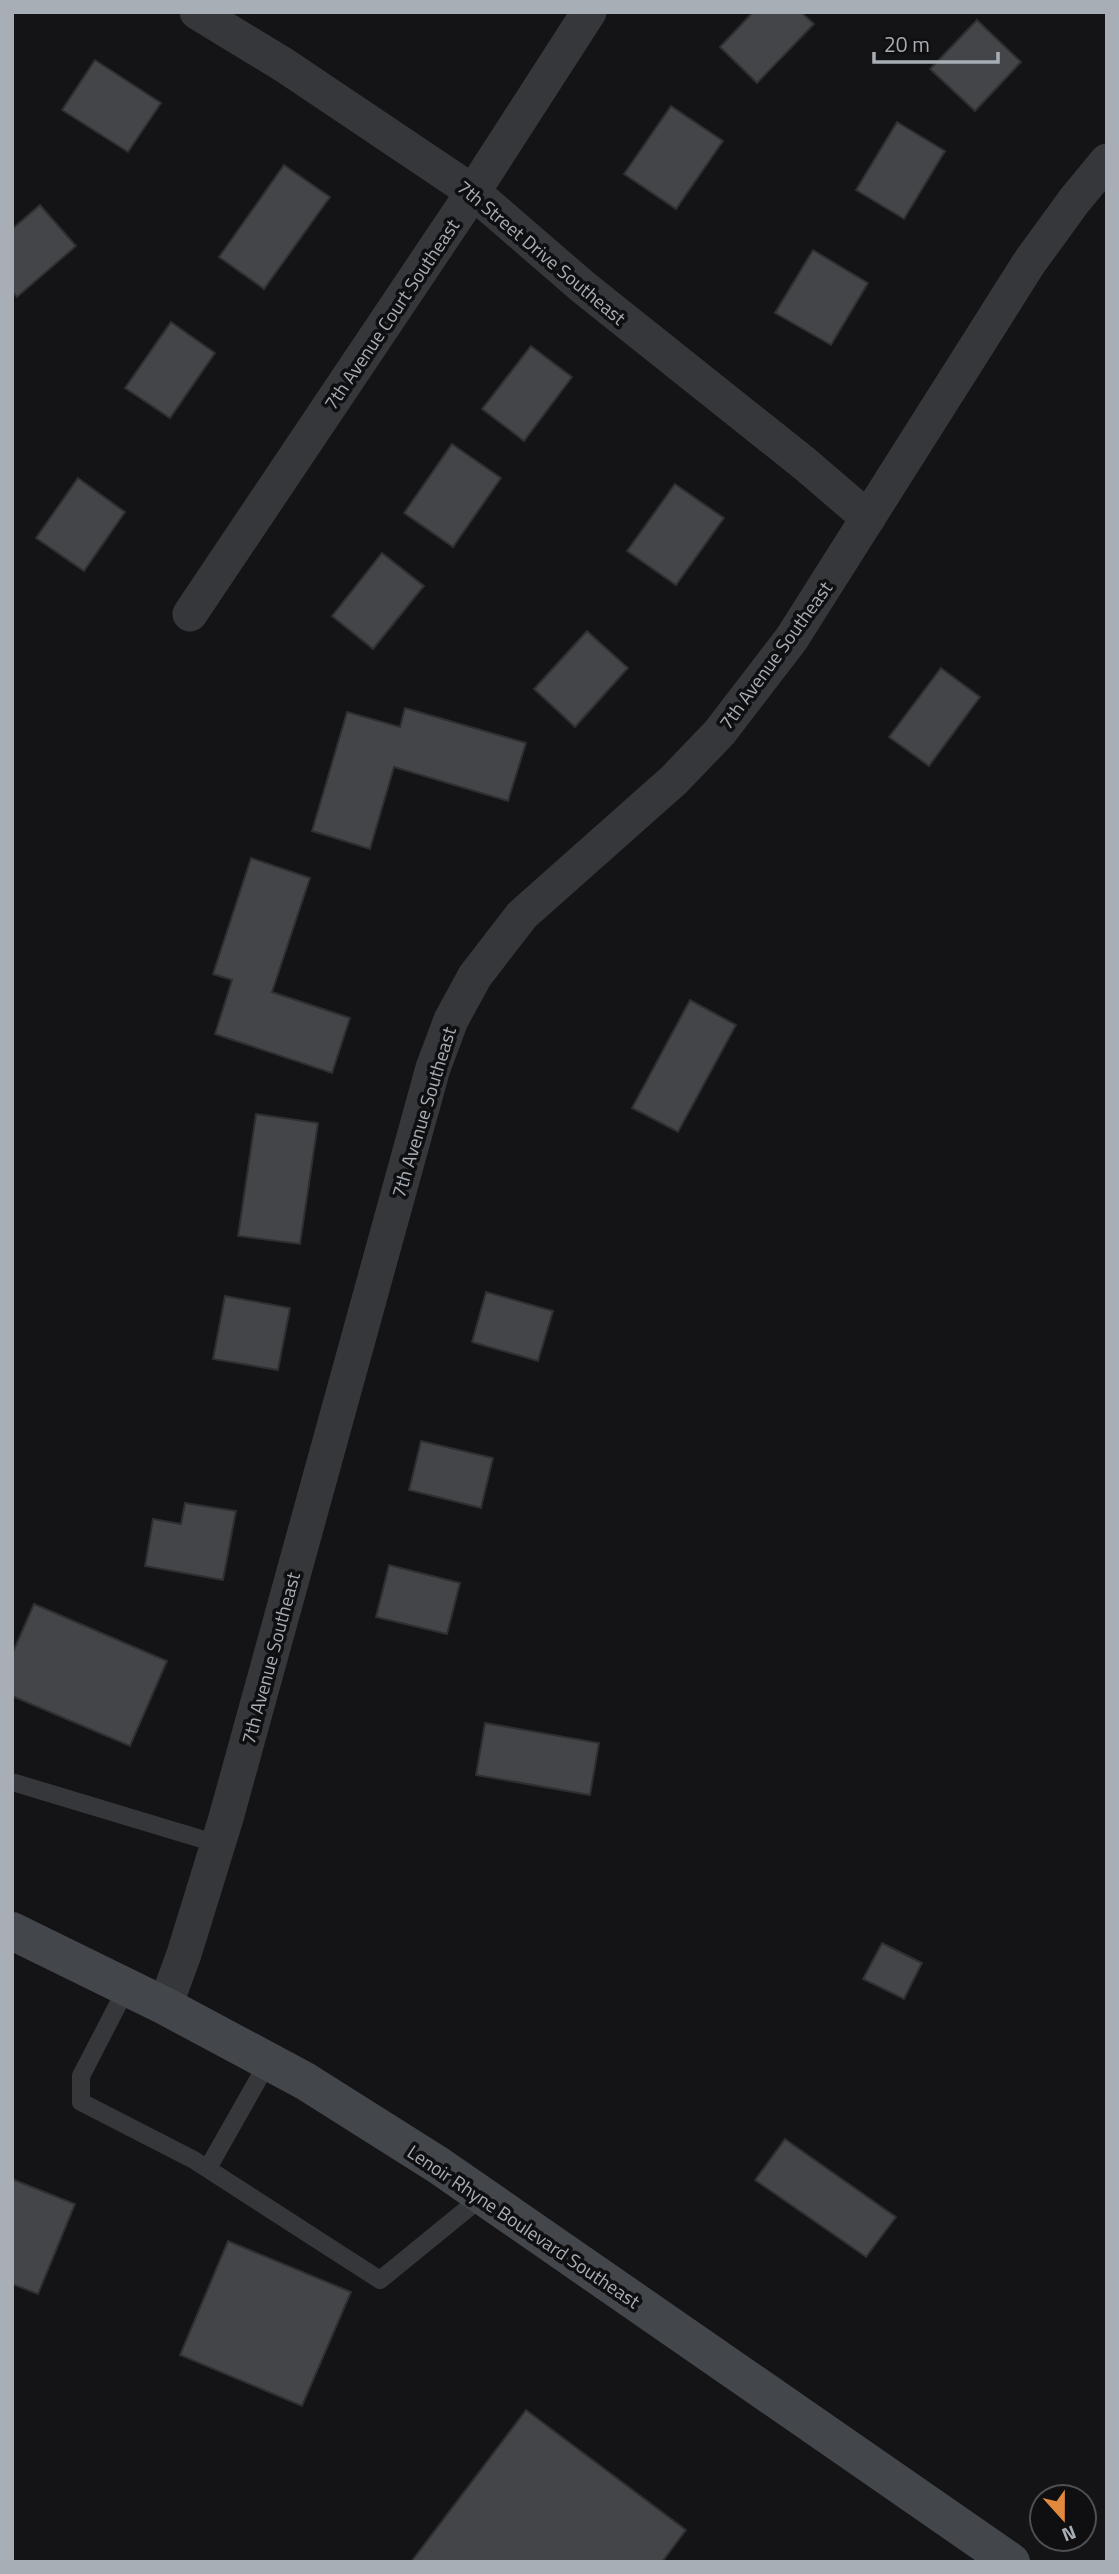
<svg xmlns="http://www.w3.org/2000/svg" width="1119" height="2574" font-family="'Titillium Web',sans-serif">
  <rect width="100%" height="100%" fill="#141416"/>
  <g fill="#434548" stroke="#2e2f31" stroke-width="2">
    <path d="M753,12h48l13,12 -57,59 -37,-36z"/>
    <path d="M977,20l44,42 -46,49 -45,-42z"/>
    <path d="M95,60l66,43 -33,49 -66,-42z"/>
    <path d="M671,106l52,35 -47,68 -52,-35z"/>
    <path d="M897,122l48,29 -41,68 -48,-29z"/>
    <path d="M284,165l46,32 -66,92 -45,-32z"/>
    <path d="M40,205l36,41 -59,51 -5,-5v-63z"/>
    <path d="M813,250l55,33 -37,62 -56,-32z"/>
    <path d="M171,322l44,31 -45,65 -45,-30z"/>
    <path d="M531,346l41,31 -48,64 -42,-32z"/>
    <path d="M452,444l49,34 -48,69 -49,-34z"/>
    <path d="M78,478l47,34 -41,59 -48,-33z"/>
    <path d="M675,484l49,34 -48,67 -49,-34z"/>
    <path d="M382,553l42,33 -51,63 -41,-33z"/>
    <path d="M587,631l41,37 -53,59 -41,-38z"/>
    <path d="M941,668l39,29 -51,69 -40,-29z"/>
    <path d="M405,708l121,35 -18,58 -114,-34 -24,82 -58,-18 35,-119 53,15z"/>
    <path d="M251,858l59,20 -38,114 78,26 -18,55 -117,-39 17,-54 -19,-6z"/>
    <path d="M690,1000l46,25 -58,107 -46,-24z"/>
    <path d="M256,1114l62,9 -18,121 -62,-8z"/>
    <path d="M486,1292l67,19 -15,50 -66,-19z"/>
    <path d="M225,1296l65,12 -12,62 -65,-11z"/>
    <path d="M421,1441l72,17 -12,50 -72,-18z"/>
    <path d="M185,1503l51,8 -13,69 -78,-14 8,-47 28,5z"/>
    <path d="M389,1565l71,18 -13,51 -71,-17z"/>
    <path d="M34,1604l133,57 -37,85 -118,-50v-42z"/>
    <path d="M485,1723l114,20 -9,52 -114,-20z"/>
    <path d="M882,1943l40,20 -18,36 -41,-20z"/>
    <path d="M785,2139l111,78 -30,40 -111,-77z"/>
    <path d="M12,2179l63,25 -37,90 -26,-10z"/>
    <path d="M228,2241l123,51 -49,114 -122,-51z"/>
    <path d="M526,2410l160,120 -24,32h-251z"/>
  </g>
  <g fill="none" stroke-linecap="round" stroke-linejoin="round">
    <g stroke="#35373a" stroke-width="18">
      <path d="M12,1782l206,62"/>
      <path d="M127,1987l-46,89v26l113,58 186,120 103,-84"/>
      <path d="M208,2168l60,-106"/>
    </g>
    <g stroke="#35373a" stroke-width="35">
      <path d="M197,12l87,53 189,127 110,95 222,177 63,54"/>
      <path d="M190,614l283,-422 116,-180"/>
      <path d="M165,2006l19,-52 42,-136 207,-750 18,-48 24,-44 47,-61 152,-135 46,-48 72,-94 237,-375 45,-62 33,-40"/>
    </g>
    <path stroke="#43464a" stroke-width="38" d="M12,1931l153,75 140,75 133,84 573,397"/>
  </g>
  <g text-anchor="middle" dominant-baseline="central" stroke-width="7" stroke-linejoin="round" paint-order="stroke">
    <g font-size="19" fill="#a7aeb5" stroke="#0f0f11">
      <text transform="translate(542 252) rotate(40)">7th Street Drive Southeast</text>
      <text transform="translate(391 314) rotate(-56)">7th Avenue Court Southeast</text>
      <text transform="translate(775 655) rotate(-54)">7th Avenue Southeast</text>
      <text transform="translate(423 1112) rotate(-73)">7th Avenue Southeast</text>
      <text transform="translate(270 1658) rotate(-75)">7th Avenue Southeast</text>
      <text transform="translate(524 2226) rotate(34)">Lenoir Rhyne Boulevard Southeast</text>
    </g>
  </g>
  <rect width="1119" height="2574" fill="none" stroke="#a7aeb5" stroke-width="28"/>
  <g transform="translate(1063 2518) rotate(159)"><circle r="33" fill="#0f0f11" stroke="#4c4f53" stroke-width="2"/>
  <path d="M0-5L12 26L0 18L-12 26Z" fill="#e3893e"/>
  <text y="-10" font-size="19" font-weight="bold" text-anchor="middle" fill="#a7aeb5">N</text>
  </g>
  <path d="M874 52v10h124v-10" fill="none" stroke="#a7aeb5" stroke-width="3.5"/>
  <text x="884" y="52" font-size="21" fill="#a7aeb5" stroke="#0f0f11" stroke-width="5" paint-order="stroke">20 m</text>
</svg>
